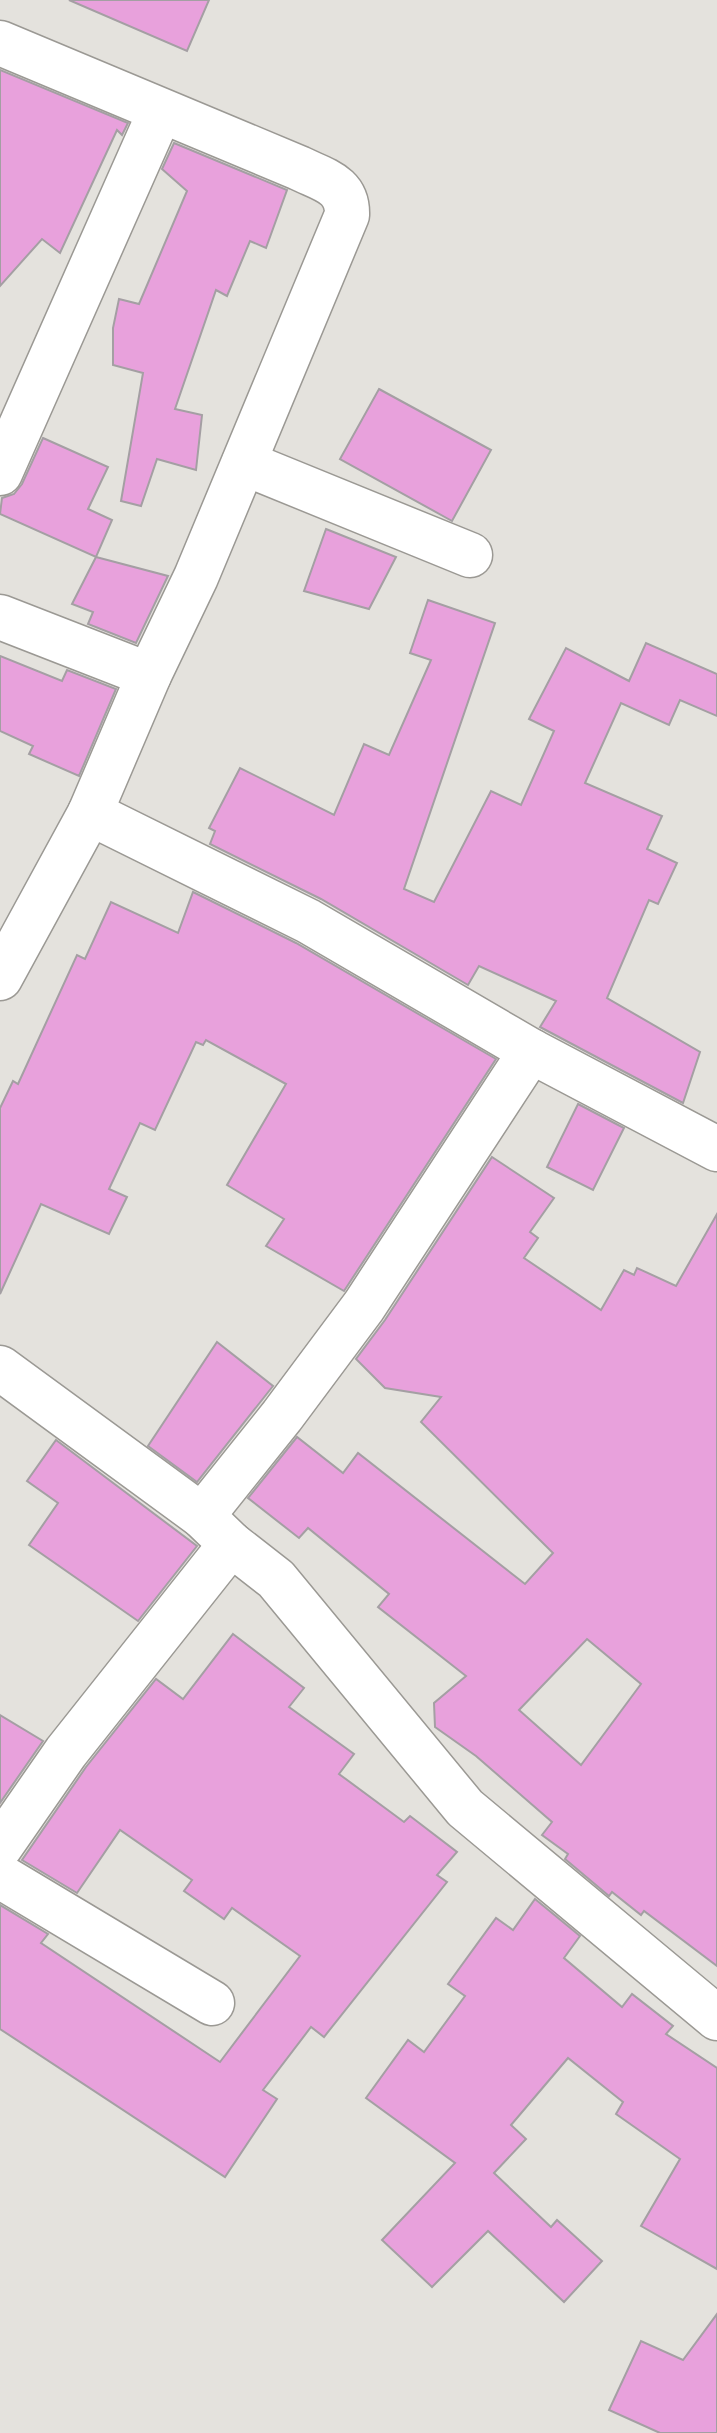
<svg xmlns="http://www.w3.org/2000/svg" width="717" height="2433" font-family="Commissioner,sans-serif">
  <rect width="100%" height="100%" fill="#e4e2dd"/>
  <g fill="#e8a1dc" stroke="#a49fa3" stroke-width="2" fill-rule="evenodd">
    <path d="M69,0h140l-22,51z"/>
    <path d="M0,70l128,53 -6,12 -5,-5 -57,123 -18,-14 -42,47z"/>
    <path d="M174,143l113,47 -21,58 -16,-7 -23,55 -11,-6 -41,119 27,6 -6,55 -39,-11 -16,47 -20,-5 22,-128 -30,-8v-37l6,-29 20,5 48,-113 -25,-22z"/>
    <path d="M379,389l112,61 -39,71 -112,-62z"/>
    <path d="M43,438l65,29 -20,42 24,11 -16,37 -96,-43 2,-16 12,-4 8,-10z"/>
    <path d="M326,529l70,28 -27,52 -65,-18z"/>
    <path d="M96,557l72,19 -32,67 -48,-19 5,-12 -21,-8z"/>
    <path d="M428,600l67,23 -91,266 30,13 57,-111 30,14 33,-74 -25,-12 37,-71 63,33 17,-38 71,31v42l-37,-16 -11,25 -48,-22 -36,80 77,33 -15,33 30,14 -19,41 -9,-4 -42,98 93,54 -17,51 -143,-76 16,-26 -77,-35 -11,19 -147,-86 -111,-55 5,-13 -6,-3 31,-60 94,47 30,-71 25,11 42,-95 -21,-7z"/>
    <path d="M0,656l62,25 5,-11 49,19 -37,87 -50,-22 4,-8 -33,-15z"/>
    <path d="M193,892l103,51 200,116 -152,232 -78,-45 18,-27 -57,-34 59,-101 -80,-44 -3,5 -7,-3 -41,88 -15,-7 -31,66 18,8 -18,37 -68,-30 -41,90v-186l13,-27 5,3 59,-129 8,4 26,-57 67,31z"/>
    <path d="M578,1104l46,24 -31,62 -46,-23z"/>
    <path d="M492,1157l62,41 -24,34 8,6 -14,20 77,52 23,-40 10,5 3,-7 39,18 41,-72v752l-73,-55 -3,4 -29,-23 -3,4 -44,-37 3,-5 -26,-19 10,-13 -76,-66 -41,-29 -1,-24 32,-27 -88,-69 11,-13 -81,-66 -9,10 -51,-40 49,-61 46,36 15,-20 167,131 28,-31 -132,-131 20,-25 -56,-9 -29,-29 29,-39zM587,1639l54,45 -60,81 -62,-55z"/>
    <path d="M217,1342l56,44 -76,96 -49,-36z"/>
    <path d="M56,1440l141,106 -59,75 -109,-76 29,-42 -31,-22z"/>
    <path d="M233,1634l71,54 -15,19 65,47 -15,20 65,48 6,-6 47,36 -20,23 10,7 -123,155 -13,-10 -48,63 14,9 -52,78 -225,-148v-124l48,29 -7,9 179,119 80,-106 -68,-48 -8,11 -40,-28 8,-11 -72,-50 -43,63 -55,-33 64,-93 70,-88 27,20z"/>
    <path d="M0,1715l43,26 -43,62z"/>
    <path d="M535,1899l45,37 -16,22 58,49 10,-13 41,32 -7,8 51,34v201l-76,-43 39,-67 -64,-45 7,-12 -55,-44 -57,67 15,14 -32,34 57,54 6,-7 45,41 -38,41 -76,-71 -56,56 -50,-47 73,-77 -89,-65 42,-58 16,12 41,-56 -17,-12 48,-66 17,12z"/>
    <path d="M717,2314v119h-57l-51,-23 32,-69 42,19z"/>
  </g>
  <g fill="none" stroke-linecap="round" stroke-linejoin="round">
    <defs>
      <g id="minor">
        <path d="M0,43l299,125c24,12 49,16 48,47l-151,362 -47,98 -59,138"/>
        <path d="M244,463l226,92"/>
        <path d="M0,473l160,-361"/>
        <path d="M0,617l149,58"/>
        <path d="M0,978l90,-165 218,108 223,130 186,98"/>
        <path d="M0,1368l202,148 29,28 45,35 189,229 252,210"/>
        <path d="M202,1516l80,-100 82,-110 167,-255"/>
        <path d="M0,1847l66,-95 165,-208"/>
        <path d="M0,1876l212,127"/>
      </g>
    </defs>
    <use href="#minor" stroke="#9b9994" stroke-width="47"/>
    <use href="#minor" stroke="#fff" stroke-width="44"/>
  </g>
</svg>
